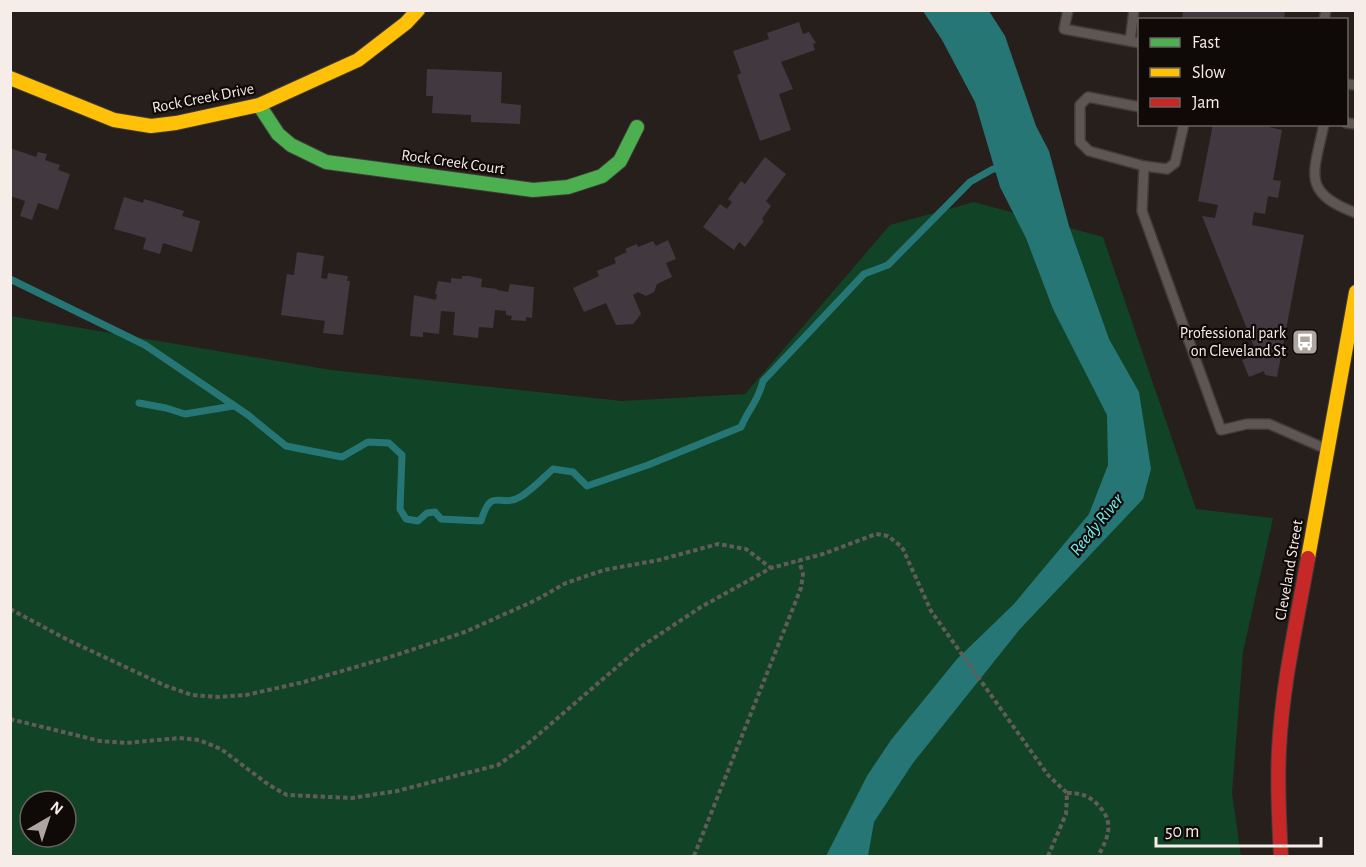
<svg xmlns="http://www.w3.org/2000/svg" width="1366" height="867" font-family="'Alegreya Sans',sans-serif">
  <rect width="100%" height="100%" fill="#271f1c"/>
  <path fill="#114327" fill-rule="evenodd" d="M974,202l129,35 93,272 77,9 -30,134 -11,141 9,63h-1230l-1,-540 321,54 291,31 123,-7 145,-169zM30,801h36v36h-36z"/>
  <path fill="#267676" d="M923,11h66l16,25 31,90 13,25 20,75 40,113 30,53 12,77 -8,30 -123,130 -107,134 -39,59 -6,34h-42l41,-80 24,-36 66,-81 57,-55 75,-90 19,-49 -1,-50 -54,-106 -27,-71 -26,-51 -25,-85 -33,-62z"/>
  <g fill="none" stroke-linecap="round" stroke-linejoin="round">
    <g stroke="#267676" stroke-width="7">
      <path d="M10,279l135,66 103,70 38,31 56,11 26,-15 21,1 13,12 -2,54 6,10 12,2 9,-8 8,-1 6,7 40,2c11,-36 18,-12 39,-24 12,-7 23,-19 33,-28l20,3 14,14 61,-21 93,-38c8,-19 17,-25 22,-46l101,-107 24,-9 82,-83 23,-13h8"/>
      <path d="M139,403l27,5 19,6 48,-8"/>
    </g>
  </g>
  <g fill="#423940">
    <path d="M1183,10h102l-1,10h-102z"/>
    <path d="M799,22l4,12 6,-2 7,11 -3,1 2,6 -34,12 12,27 -14,5 12,36 -31,11 -23,-66 4,-2 -8,-22 36,-12 -2,-6z"/>
    <path d="M427,69l75,3 -1,31 20,2 -1,19 -49,-2v-7l-39,-2 1,-17h-7z"/>
    <path d="M1213,124h42l27,6 -9,50 8,1 -3,17 -10,-2 -3,18 -11,-2 -2,13 52,10 -27,142 -12,-2 -1,-4 -15,6 -7,-17 15,-6 -55,-138 13,2 3,-13 -20,-4z"/>
    <path d="M10,148l26,9 2,-5 9,2 -2,6 15,5 -2,5 12,4 -12,36 -20,-7 -6,17 -12,-4 5,-15 -15,-5z"/>
    <path d="M765,157l21,17 -20,27 5,5 -9,13 2,2 -19,26 -6,-5 -5,8 -31,-23 17,-23 7,5 5,-7 -4,-3 13,-18 4,3z"/>
    <path d="M124,197l19,6 1,-4 40,12 -2,5 18,5 -8,31 -29,-9 -3,11 -17,-5 3,-11 -32,-9z"/>
    <path d="M668,240l8,19 -10,4 6,14 -15,7 -3,8 -8,4 -8,-4 -5,3 8,19 -8,10 -17,1 -10,-22 -22,9 -11,-24 26,-12 -2,-5 19,-8 -2,-5 13,-6 -2,-3 12,-5 1,3 15,-6 3,5z"/>
    <path d="M297,252l27,4 -3,22 6,1 1,-6 20,3 -1,5h3l-7,54 -20,-2 2,-12 -44,-6 6,-41 7,1z"/>
    <path d="M462,276h7l13,3 -1,8 16,2v1l11,2 2,-8 24,3 -2,31 -6,-1v4l-15,-1 1,-4 -6,-1v-4l-11,-1 -2,18 -14,-1 -1,11 -25,-3 2,-23 -14,-1 -2,23 -16,-2v5l-13,-1 4,-41 22,5 1,-6h-2l3,-13 13,2v-5l11,1z"/>
  </g>
  <g fill="none" stroke-linecap="round" stroke-linejoin="round">
    <defs>
      <g id="lane">
        <path d="M1068,10l-4,19 76,14"/>
        <path d="M1324,20l2,-10"/>
        <path d="M1130,41l4,-31"/>
        <path d="M1346,84l10,1"/>
        <path d="M1140,107l-52,-10 -8,8v37l9,9 55,15 23,3 8,-6 9,-39"/>
        <path d="M1346,123l10,1"/>
        <path d="M1324,124c-10,49 -24,68 32,89"/>
        <path d="M1144,166l-2,45 79,219 26,-6h22l55,24"/>
      </g>
      <path id="fast" d="M259,105l19,29 13,11 35,17 207,28 35,-3 34,-11 18,-15 17,-34"/>
      <g id="slow">
        <path d="M10,78l104,42 37,6 25,-3 83,-18 99,-45 48,-37 12,-13"/>
        <path d="M1308,558l48,-266"/>
      </g>
      <path id="jam" d="M1281,856c-2,-35 -4,-71 -2,-106 3,-65 18,-129 29,-192"/>
    </defs>
    <use href="#lane" stroke="#413a39" stroke-width="12"/>
    <use href="#fast" stroke="#413a39" stroke-width="16"/>
    <use href="#slow" stroke="#413a39" stroke-width="16"/>
    <use href="#jam" stroke="#413a39" stroke-width="16"/>
    <g stroke="#625c59" stroke-width="4" stroke-dasharray="4.5 3" stroke-linecap="butt">
      <path d="M10,609l58,31 98,46 26,9 26,2 28,-2 58,-13 86,-25 75,-25 71,-32 30,-17 38,-13 55,-10 59,-16 28,5 25,19"/>
      <path d="M10,719l90,22 26,2 53,-5 20,2 22,9 48,36 18,10 65,3 45,-7 101,-26 26,-18 115,-99 62,-41 70,-39 52,-14 53,-20 12,2 14,11 29,64 117,164 19,18 -1,21 -18,42"/>
      <path d="M1067,793c13,0 21,2 30,11 18,18 12,32 1,52"/>
      <path d="M694,856l107,-268 2,-14 -4,-13"/>
    </g>
    <use href="#lane" stroke="#5d5754" stroke-width="9"/>
    <use href="#fast" stroke="#4caf50" stroke-width="14"/>
    <use href="#slow" stroke="#ffc107" stroke-width="14"/>
    <use href="#jam" stroke="#c62828" stroke-width="14"/>
  </g>
  <defs>
    <symbol id="bus-square" viewBox="-11 -11 22 22"><rect x="-9" y="-9" width="18" height="18" rx="4" fill="#aea5a1" stroke="#0f0907"/><path d="M-5-6H5V4H4V6H2V4H-2V6H-4V4H-5ZM-3.5-4V0h7V-4ZM-3.5 1.2v1.5H-2V1.2ZM2 1.2v1.5H3.5V1.2Z" fill="#fff"/></symbol>
  </defs>
  <g fill-rule="evenodd">
    <use href="#bus-square" x="1290" y="327" width="30" height="30"/>
  </g>
  <g text-anchor="middle" dominant-baseline="central" stroke-width="4.5" stroke-linejoin="round" paint-order="stroke">
    <g font-size="16" fill="#f6ede9" stroke="#0f0907">
      <text transform="translate(203 98) rotate(-11)">Rock Creek Drive</text>
      <text transform="translate(453 162) rotate(8)">Rock Creek Court</text>
      <text transform="translate(1289 570) rotate(-80)">Cleveland Street</text>
    </g>
    <g font-size="16" fill="#f6ede9" stroke="#0f0907" text-anchor="end">
      <text x="1286" y="333">Professional park<tspan x="1286" dy="18">on Cleveland St</tspan></text>
    </g>
    <g font-size="18" font-style="italic" fill="#70edee" stroke="#0f0907">
      <text transform="translate(1097 525) rotate(-51)">Reedy River</text>
    </g>
  </g>
  <rect width="1366" height="867" fill="none" stroke="#f6ede9" stroke-width="24"/>
  <rect x="1138" y="18" width="210" height="108" fill="#0f0907" stroke="#6b6461" stroke-width="1.5"/>
  <rect x="1150" y="38" width="30" height="9" fill="#4caf50" stroke="#6b6461" stroke-width="1.5"/>
  <text x="1192" y="48" font-size="18" fill="#f6ede9">Fast</text>
  <rect x="1150" y="68" width="30" height="9" fill="#ffc107" stroke="#6b6461" stroke-width="1.5"/>
  <text x="1192" y="78" font-size="18" fill="#f6ede9">Slow</text>
  <rect x="1150" y="98" width="30" height="9" fill="#c62828" stroke="#6b6461" stroke-width="1.5"/>
  <text x="1192" y="108" font-size="18" fill="#f6ede9">Jam</text>
  <g transform="translate(48 819) rotate(39)"><circle r="28" fill="#0f0907" stroke="#6b6461" stroke-width="1.5"/>
  <path d="M0-4.5L10 22L0 15L-10 22Z" fill="#aea5a1"/>
  <text y="-9" font-size="16" font-weight="bold" text-anchor="middle" fill="#f6ede9">N</text>
  </g>
  <path d="M1156 837v9h165v-9" fill="none" stroke="#f6ede9" stroke-width="3"/>
  <text x="1165" y="837" font-size="18" fill="#f6ede9" stroke="#0f0907" stroke-width="4.5" paint-order="stroke">50 m</text>
</svg>
